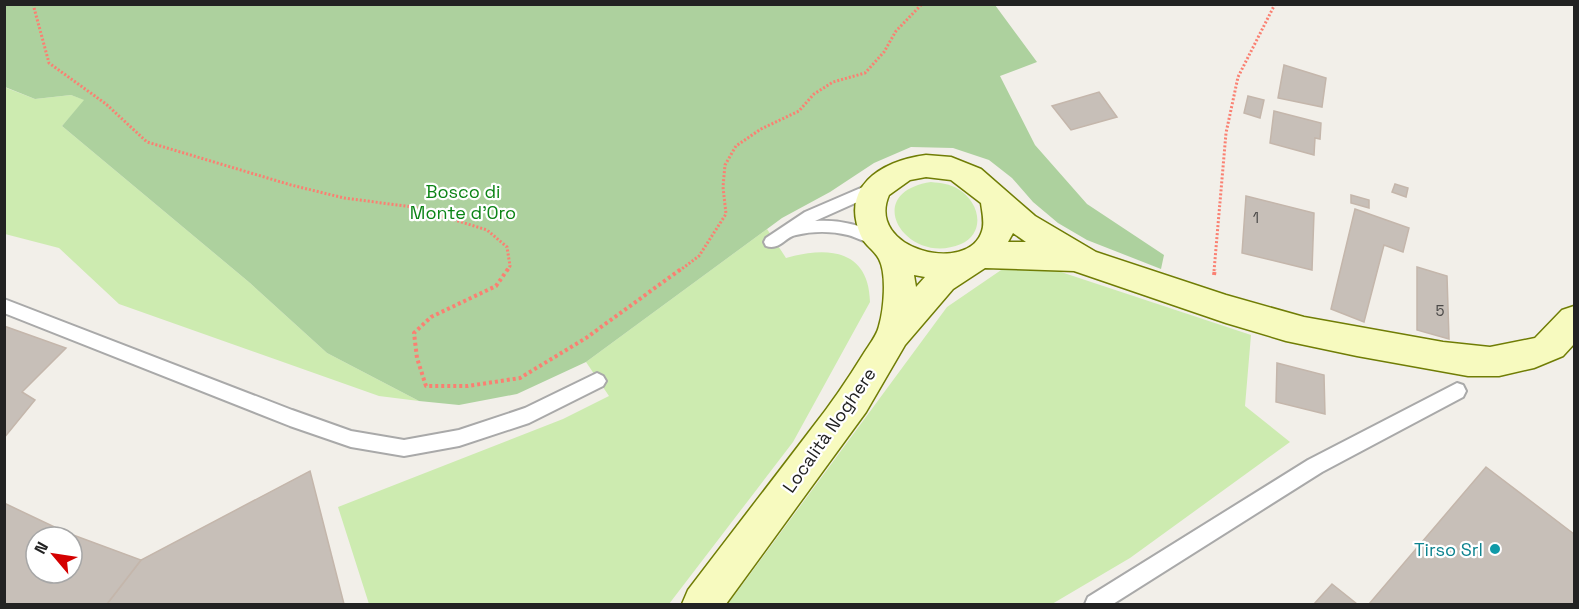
<svg xmlns="http://www.w3.org/2000/svg" width="1579" height="609" font-family="'Space Grotesk',sans-serif">
  <rect width="100%" height="100%" fill="#f2efe9"/>
  <g fill="#cdebb0">
    <path d="M4,87l31,12 36,-4 14,5 -23,26 188,157 77,70 92,48 -40,-5 -260,-92 -60,-56 -54,-14z"/>
    <path d="M931,182c10,1 19,2 27,7 21,12 29,43 3,55 -54,23 -102,-51 -30,-62z"/>
    <path d="M767,229l19,29c41,-12 83,-9 84,44l-77,140 -124,162h-300l-31,-97 225,-88 46,-23 -23,-34z"/>
    <path d="M1007,266l51,5 193,64 -6,71 45,36 -160,116 -78,46h-324l219,-297z"/>
  </g>
  <path fill="#add19e" d="M4,5h991l42,57 -37,14 35,69 52,59 77,51 -3,14 -74,-29 -29,-17 -25,-21 -21,-24 -23,-18 -36,-12 -42,-1 -37,16 -44,29 -48,26 -196,144 -69,32 -58,11 -40,-4 -92,-48 -77,-70 -188,-157 22,-26 -13,-5 -36,4 -30,-12z"/>
  <g fill="#c7bfb8" stroke="#c4b6ab" stroke-width="1.5" fill-rule="evenodd">
    <path d="M1284,65l42,13 -4,29 -44,-9z"/>
    <path d="M1099,92l18,25 -46,13 -19,-24z"/>
    <path d="M1248,96l16,4 -4,18 -16,-5z"/>
    <path d="M1274,111l47,12 -1,16 -5,-1 -1,17 -44,-12z"/>
    <path d="M1395,184l13,4 -2,9 -14,-5z"/>
    <path d="M1351,195l18,5v8l-18,-5z"/>
    <path d="M1246,196l68,17 -2,57 -70,-17z"/>
    <path d="M1355,209l54,19 -6,24 -19,-7 -20,77 -33,-13z"/>
    <path d="M1417,267l30,9 2,63 -32,-9z"/>
    <path d="M4,326l62,22 -44,44 13,8 -31,38z"/>
    <path d="M1277,363l47,12 1,39 -49,-12z"/>
    <path d="M1486,467l88,67v70h-205z"/>
    <path d="M310,471l34,133h-237l34,-44z"/>
    <path d="M4,503l61,29 76,28 -34,44h-103zM36,537h36v36h-36z"/>
    <path d="M1332,584l25,20h-43z"/>
  </g>
  <g fill="none" stroke-linecap="round" stroke-linejoin="round">
    <defs>
      <g id="service">
        <path d="M877,181l5,2 3,4 -3,4 -67,30c25,-2 47,5 70,14l2,4 -2,4c-12,4 -26,-5 -37,-8 -16,-4 -36,-4 -52,0 -11,2 -17,16 -30,11l-2,-4 2,-4 39,-26z"/>
        <path d="M4,299l288,111 59,21 53,9 55,-10 66,-22 72,-35 6,3 3,5 -3,5 -74,37 -70,23 -55,10 -53,-9 -61,-21 -286,-113z"/>
        <path d="M1457,383l6,2 3,6 -3,6 -141,75 -209,132h-28l3,-7 220,-137z"/>
      </g>
      <path id="secondary" d="M926,155l25,2 30,12 54,47 61,36 130,43 78,22 139,25 47,5 45,-9 27,-28 12,-4v38l-11,12 -29,12 -35,8h-31l-111,-20 -71,-15 -60,-18 -152,-52 -89,-3 -32,21 -48,56 -39,67 -140,192h-44l6,-14c41,-54 83,-108 124,-162 19,-24 36,-49 52,-75 5,-8 13,-18 15,-27 5,-17 8,-52 0,-67 -4,-8 -13,-13 -17,-21 -24,-51 19,-77 64,-83zM926,177l25,3 30,23c1,8 4,20 1,28 -13,44 -117,19 -93,-36l21,-15zM1013,233l13,9h-18zM914,275l11,2 -9,10z"/>
    </defs>
    <use href="#service" stroke="#a9a9a9" stroke-width="4"/>
    <use href="#secondary" stroke="#707d05" stroke-width="3"/>
    <g stroke="#fa8072" stroke-width="3" stroke-dasharray="2 2" stroke-linecap="butt">
      <path d="M33,4l16,59 57,41 41,38 144,43 53,13 69,9 74,23 20,17 3,19 -3,5"/>
      <path d="M679,271l20,-15 27,-42 -3,-27 2,-22 11,-19 25,-17 38,-18 15,-17 19,-12 32,-9 19,-21 12,-21 26,-27"/>
      <path d="M1214,271l12,-138 12,-56 37,-73"/>
    </g>
    <g stroke="#fa8072" stroke-width="4" stroke-dasharray="3 3" stroke-linecap="butt">
      <path d="M508,269l-12,17 -65,31 -17,16 3,25 9,28h42l52,-8 66,-40 95,-69"/>
      <path d="M1214,275l1,-6"/>
    </g>
    <use href="#service" fill="#fff" fill-rule="evenodd"/>
    <use href="#secondary" fill="#f7fabf" fill-rule="evenodd"/>
  </g>
  <circle fill="#0f9aa8" stroke="#fff" stroke-width="2" cx="1495" cy="549" r="6"/>
  <g text-anchor="middle" dominant-baseline="central" stroke-width="4.5" stroke-linejoin="round" paint-order="stroke">
    <g font-size="15" fill="#4b4948">
      <text x="1256" y="217">1</text>
      <text x="1440" y="310">5</text>
    </g>
    <g font-size="18" fill="#0c8416" stroke="#fff">
      <text x="463" y="191">Bosco di<tspan x="463" dy="21">Monte d'Oro</tspan></text>
    </g>
    <g font-size="18" fill="#222" stroke="#fff">
      <text transform="translate(829 430) rotate(-55)">Località Noghere</text>
    </g>
    <g font-size="18" fill="#0d838f" stroke="#fff" text-anchor="end">
      <text x="1483" y="549">Tirso Srl</text>
    </g>
  </g>
  <rect width="1579" height="609" fill="none" stroke="#222222" stroke-width="12"/>
  <g transform="translate(54 555) rotate(299)"><circle r="28" fill="#ffffff" stroke="#a7a7a7" stroke-width="1.5"/>
  <path d="M0-4.5L10 22L0 15L-10 22Z" fill="#d40000"/>
  <text y="-9" font-size="16" font-weight="bold" text-anchor="middle" fill="#222222">N</text>
  </g>
</svg>
